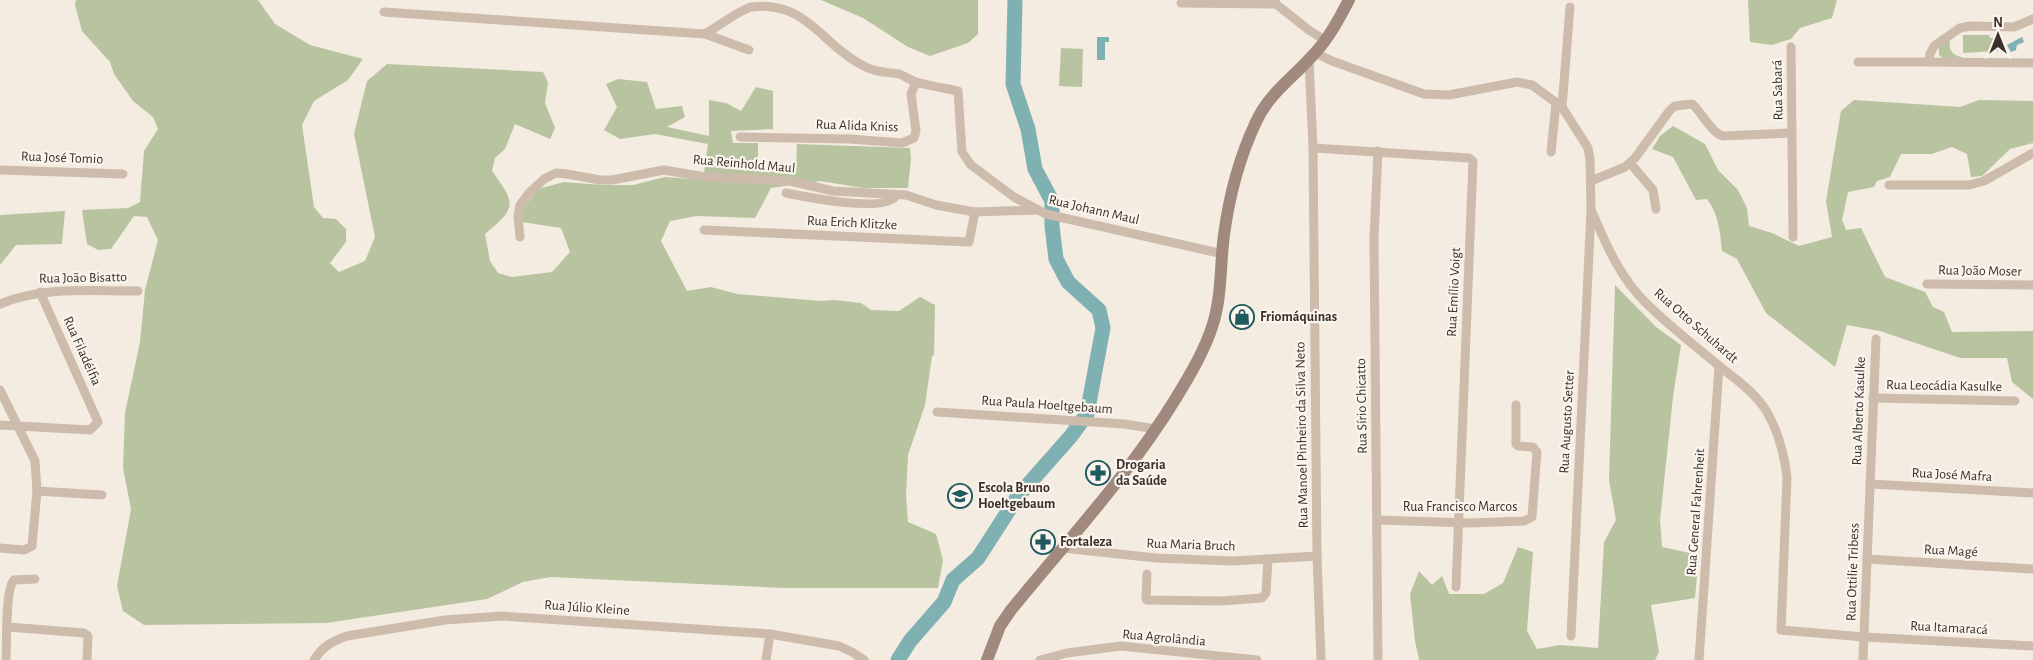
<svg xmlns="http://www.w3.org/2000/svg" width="2033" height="660" font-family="'Alegreya Sans',sans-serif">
  <rect width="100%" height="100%" fill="#f4ebe1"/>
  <g fill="#b8c4a0">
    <path d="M76,0h182l17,24 35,21 53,14 -15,21 -34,21 -12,24 12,82 9,11 13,1 10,10v13l-16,21 9,9 26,-11 10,-24 -21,-103 13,-53 20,-17 156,8 5,10 -3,21 10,25 -5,11 -35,-15 -10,25 -10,9 -3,13c25,34 24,37 -7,63l5,27 8,12 14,4 40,-5 18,-20 -9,-24 -39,-6v-12l16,-21 26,-7 39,3h30l32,-8 38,3 5,-36 -53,-10 -35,5 -16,-9 13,-23 -11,-23 12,-5 29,3 9,27 26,-3 3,11 -18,10 42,9v-36l17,3 15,8 15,-24 17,4v38l-42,2 2,12h25v24h38l1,-23 113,4 1,10 -3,30h-45l-43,-7 -49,7 -16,30 -58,-2 -27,5 -9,20 26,50 24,-4 26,7 83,7 15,-1 26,3 10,7 28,1 21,-14 15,8 -1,50 -2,1 -7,49 -17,50 -2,39 2,28 28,12 7,26 -5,28h-154l-234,-11 -27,5 -36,17 -161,24 -182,2 -21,-14 -6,-25 14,-77 -8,-41 2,-55 15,-71 5,-52 13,-50 -11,-23 -13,-1 -23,33 -13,1 -11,-6 -5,-34 46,-2 12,-6 4,-51 14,-22 -5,-12 -20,-16 -19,-27 -4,-12 -28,-31 -7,-26z"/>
    <path d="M821,0h157v34l-10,9 -38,13 -22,-9 -45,-29z"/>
    <path d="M1748,0h89l-5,18 -32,10 -9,11 -19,6 -22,-3z"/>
    <path d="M1963,35h26l1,3h8l3,8 -3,5 -35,2z"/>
    <path d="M1950,40c-2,11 3,15 14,18h-21l-4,-3v-9z"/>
    <path d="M1061,48l22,1 -1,38 -23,-1z"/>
    <path d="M1854,100l106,7 19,-7 54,1v42l-23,6 -28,27 -11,1 -4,-23 -15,-7 -20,7h-31l-11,23 -13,4 -3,6 -26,5 -6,28 4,10 15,-2 24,49 40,15 8,15 11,5 8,20 81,-1v68l-21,-17 -5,-24h-47l-80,-27 -33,-6 -12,42 -69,-54 -29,-54 -15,-8c-2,-19 -3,-36 -15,-52l-11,1 -23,-43 -21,-8 8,-13 13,-10 32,18 13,26 20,20 9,18 2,18 23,7 27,13 33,-9 -6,-36 15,-90z"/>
    <path d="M65,211l-3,33 -46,1 -16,20v-50z"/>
    <path d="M1615,285l41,42 25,18 -8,52 -13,123 2,27 37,8 -4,43 -44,7 8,47 -4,8h-236l-4,-19 -5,-47 9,-23 13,14 10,-9 7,18h35l19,-11 15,-36 15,5 -6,79 10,18 23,-4 38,3 6,-106 12,-22 -7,-40z"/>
  </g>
  <g fill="#7fb0b2">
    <path d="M1097,37h12v5h-4v18h-8z"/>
    <path d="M2022,37l2,5 -7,3 -1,5 -5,2 -4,-7z"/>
  </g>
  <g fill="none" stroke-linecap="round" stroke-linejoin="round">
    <path stroke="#7fb0b2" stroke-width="15" d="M898,660l12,-19 34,-39 9,-22 25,-22 40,-62 53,-60 16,-22 16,-86 -4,-18 -31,-28 -12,-23 -4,-33v-25l-17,-32 -7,-40 -15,-45 2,-84"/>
    <g stroke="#cdbbac" stroke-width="9">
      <path d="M1275,0l1,4 34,27 15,9"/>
      <path d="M1181,3l95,1"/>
      <path d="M384,12l321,22c14,-8 31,-22 46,-27 55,-7 70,37 111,58 11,7 24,7 37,9 6,2 11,6 17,8 14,4 28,6 42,9l4,61 9,13 43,32 32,17 177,40"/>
      <path d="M2033,19l-19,8 -44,-1 -10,2 -26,18 -4,8 -1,8 104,1"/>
      <path d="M705,34l44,16"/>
      <path d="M1791,47l2,190"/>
      <path d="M1316,53l16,8 92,33 25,1 68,-13 15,3 30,22 26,41 2,12 1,50 -20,426"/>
      <path d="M1309,60l4,88 4,408 4,104"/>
      <path d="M1858,62h71"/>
      <path d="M1562,107l8,-100"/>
      <path d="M740,137l110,2 52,4 12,-5 2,-7 -5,-37 5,-12"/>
      <path d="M1313,148l156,10 4,3 -17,426"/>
      <path d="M1378,151l-4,87 4,422"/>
      <path d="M1551,152l5,-49"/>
      <path d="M1630,163l23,27 3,19"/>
      <path d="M0,170l123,4"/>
      <path d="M1591,181l34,-14 10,-9 35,-48 5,-4 17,-2c10,8 19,29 31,32l69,-3"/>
      <path d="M1889,185h80l15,-4 49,-28"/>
      <path d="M786,193c20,4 98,20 110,3"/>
      <path d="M1592,212c14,32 28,66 54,91 22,22 48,42 72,62 17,14 37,27 49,47 12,21 17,41 20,65l-6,153 83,7 169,9"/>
      <path d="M704,230l265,12 6,-30"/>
      <path d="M520,237l-2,-21 2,-11 9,-12 15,-14 12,-6 11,1 33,6h12l52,-10 41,7 85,4 43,10 73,4 30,10 39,7 62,-2"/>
      <path d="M1927,284l106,1"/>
      <path d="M0,304c43,-18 92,-13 138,-13"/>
      <path d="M0,390l35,71 2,30 -5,55 -8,4 -24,-2"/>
      <path d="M1873,398l142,3"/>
      <path d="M937,412l187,12 32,5"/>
      <path d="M0,425l90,5 8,-8 -58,-130"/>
      <path d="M1870,484l163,9"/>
      <path d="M37,491l65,4"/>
      <path d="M1377,520l92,3 55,-2 8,-4 5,-65 -4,-5 -15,-1 -2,-2v-39"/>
      <path d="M1063,548l93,10 76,3 85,-5"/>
      <path d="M1867,559l166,10"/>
      <path d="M1147,574l-1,25 1,1 74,1 41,-3 4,-5 2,-34"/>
      <path d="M8,627l76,6 4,3 -1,24"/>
      <path d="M6,660c1,-15 -1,-72 8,-80l21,-1"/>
      <path d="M314,660c8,-13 18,-19 33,-24l98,-16 57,-4 268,18 69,12 13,6 12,8"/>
      <path d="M766,660l4,-26"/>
      <path d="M1040,660l27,-7 54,-7 136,14"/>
      <path d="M1699,660l20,-294"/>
      <path d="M1863,660l13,-321"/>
    </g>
    <path stroke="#a18a7d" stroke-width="12" d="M987,660l13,-34 11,-16c56,-69 118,-135 165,-212 14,-23 29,-48 37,-74 9,-29 7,-59 11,-89 5,-38 16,-79 32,-113 13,-29 38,-45 58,-68 15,-16 25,-35 35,-54"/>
  </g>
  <defs>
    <symbol id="shop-ring" viewBox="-11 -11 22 22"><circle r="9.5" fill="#fbf5ee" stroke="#1f5a5e" stroke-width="1.5"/><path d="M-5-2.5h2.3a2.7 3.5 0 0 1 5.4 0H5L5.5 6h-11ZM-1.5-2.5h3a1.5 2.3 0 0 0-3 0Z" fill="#1f5a5e"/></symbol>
    <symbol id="pharmacy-ring" viewBox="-11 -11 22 22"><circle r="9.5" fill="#fbf5ee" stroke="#1f5a5e" stroke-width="1.5"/><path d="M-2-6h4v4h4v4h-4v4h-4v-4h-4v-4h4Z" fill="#1f5a5e"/></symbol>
    <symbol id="school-ring" viewBox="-11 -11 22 22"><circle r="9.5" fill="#fbf5ee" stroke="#1f5a5e" stroke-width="1.5"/><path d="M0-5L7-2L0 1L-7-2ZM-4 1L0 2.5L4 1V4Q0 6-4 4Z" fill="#1f5a5e"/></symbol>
  </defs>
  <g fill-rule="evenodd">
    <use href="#shop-ring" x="1228" y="303" width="28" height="28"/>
    <use href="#pharmacy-ring" x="1084" y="459" width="28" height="28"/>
    <use href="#school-ring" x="946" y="482" width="28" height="28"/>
    <use href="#pharmacy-ring" x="1029" y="528" width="28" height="28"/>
  </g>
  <g text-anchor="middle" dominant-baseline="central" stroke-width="4.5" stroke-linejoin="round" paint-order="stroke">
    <g font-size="14" fill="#3b302b" stroke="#fbf5ee">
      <text transform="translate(1778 90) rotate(-91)">Rua Sabará</text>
      <text transform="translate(857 126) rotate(2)">Rua Alida Kniss</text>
      <text transform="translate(62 158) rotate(2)">Rua José Tomio</text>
      <text transform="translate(744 164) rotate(5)">Rua Reinhold Maul</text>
      <text transform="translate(1094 210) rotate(13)">Rua Johann Maul</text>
      <text transform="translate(852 223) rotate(3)">Rua Erich Klitzke</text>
      <text transform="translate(1980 271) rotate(1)">Rua João Moser</text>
      <text transform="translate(83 278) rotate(-1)">Rua João Bisatto</text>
      <text transform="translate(1454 292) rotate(-87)">Rua Emílio Voigt</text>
      <text transform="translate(1696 326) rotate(41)">Rua Otto Schuhardt</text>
      <text transform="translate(82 351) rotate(66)">Rua Filadélfia</text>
      <text transform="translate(1944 386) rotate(1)">Rua Leocádia Kasulke</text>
      <text transform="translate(1047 405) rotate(4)">Rua Paula Hoeltgebaum</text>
      <text transform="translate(1362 406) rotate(-91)">Rua Sírio Chicatto</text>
      <text transform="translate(1859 411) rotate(-88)">Rua Alberto Kasulke</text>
      <text transform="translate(1567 422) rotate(-87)">Rua Augusto Setter</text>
      <text transform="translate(1302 435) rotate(-91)">Rua Manoel Pinheiro da Silva Neto</text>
      <text transform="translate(1952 475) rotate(3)">Rua José Mafra</text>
      <text x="1460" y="507">Rua Francisco Marcos</text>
      <text transform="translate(1696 512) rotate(-86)">Rua General Fahrenheit</text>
      <text transform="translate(1191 545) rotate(2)">Rua Maria Bruch</text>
      <text transform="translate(1951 551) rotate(3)">Rua Magé</text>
      <text transform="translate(1853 572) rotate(-88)">Rua Ottilie Tribess</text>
      <text transform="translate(587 608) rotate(4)">Rua Júlio Kleine</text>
      <text transform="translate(1949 628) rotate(3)">Rua Itamaracá</text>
      <text transform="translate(1164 638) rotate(5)">Rua Agrolândia</text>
    </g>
    <g font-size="14" font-weight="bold" fill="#3b302b" stroke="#fbf5ee" text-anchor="start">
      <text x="1260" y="317">Friomáquinas</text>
      <text x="1116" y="465">Drogaria<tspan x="1116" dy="16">da Saúde</tspan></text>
      <text x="978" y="488">Escola Bruno<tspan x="978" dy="16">Hoeltgebaum</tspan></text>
      <text x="1060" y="542">Fortaleza</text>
    </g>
  </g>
  <g transform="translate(1998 35)" stroke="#fbf5ee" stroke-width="4" paint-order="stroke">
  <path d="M0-4L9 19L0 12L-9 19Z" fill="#3b302b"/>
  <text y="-8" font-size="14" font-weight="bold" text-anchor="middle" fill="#3b302b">N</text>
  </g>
</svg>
